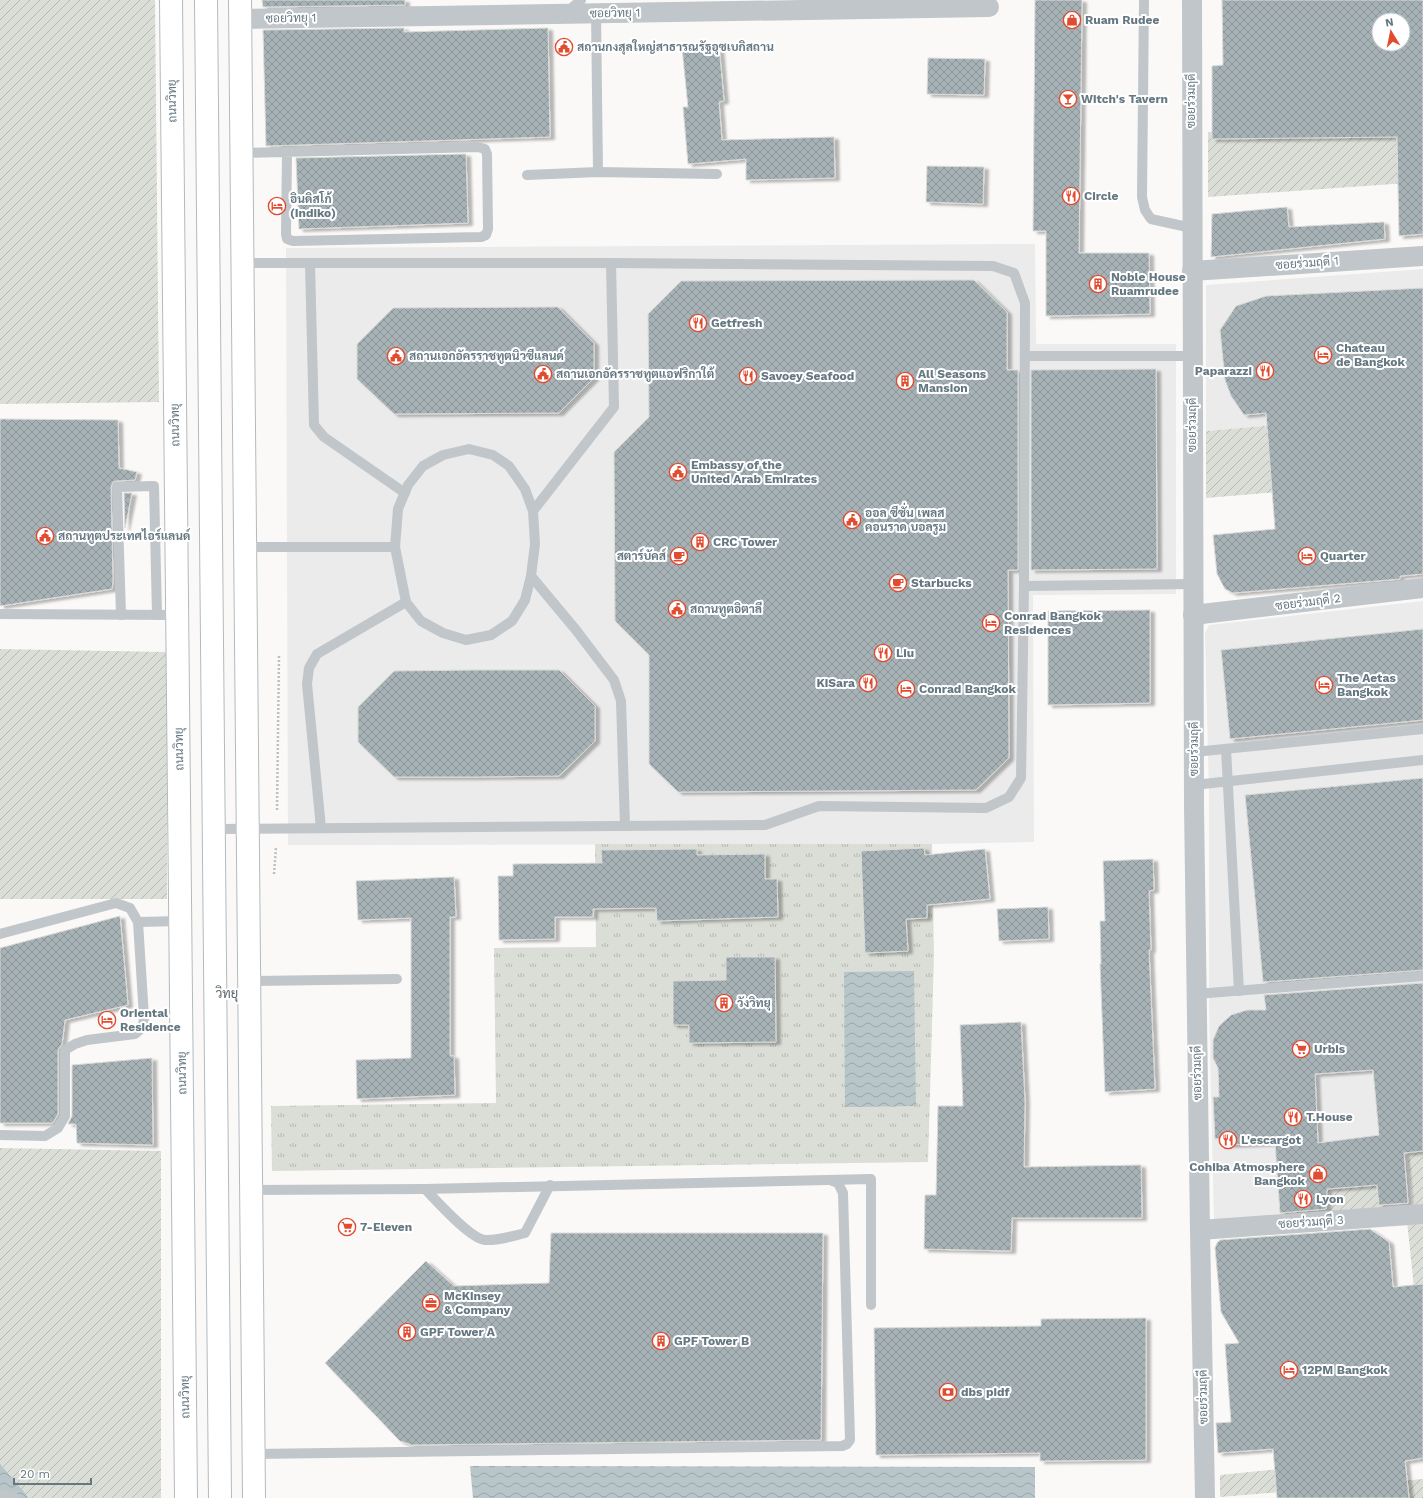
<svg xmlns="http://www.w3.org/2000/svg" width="1423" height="1498" font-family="'Work Sans',Sarabun,sans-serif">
  <defs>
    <pattern id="grass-tufts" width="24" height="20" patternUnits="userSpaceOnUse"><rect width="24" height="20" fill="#daded6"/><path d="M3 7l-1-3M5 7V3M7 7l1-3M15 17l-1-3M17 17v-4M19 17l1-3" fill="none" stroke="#b4b9b3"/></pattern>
    <pattern id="garden-furrows" width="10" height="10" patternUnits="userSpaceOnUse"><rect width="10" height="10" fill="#daded6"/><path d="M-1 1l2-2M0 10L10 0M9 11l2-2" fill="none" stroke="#b4b9b3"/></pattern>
    <pattern id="water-waves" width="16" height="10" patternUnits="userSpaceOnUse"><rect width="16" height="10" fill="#b9c6c9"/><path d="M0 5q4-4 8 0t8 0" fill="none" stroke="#9aa6a9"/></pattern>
    <pattern id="building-cross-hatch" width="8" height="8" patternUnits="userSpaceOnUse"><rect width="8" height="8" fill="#a7b2b6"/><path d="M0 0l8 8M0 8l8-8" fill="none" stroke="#8c9699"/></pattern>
    <filter id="shadow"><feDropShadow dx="4.5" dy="2.5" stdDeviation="1" flood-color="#0004"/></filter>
  </defs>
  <rect width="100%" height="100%" fill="#faf9f7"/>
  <g fill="#eaebea">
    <path d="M1035,244l1,100h140v250l-143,1 1,247 -102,2 -644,1 -2,-597z"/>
    <path d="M1423,269v143l-217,19v-146z"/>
    <path d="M1423,601v603l-209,17 -5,-215v-212l-4,-161 4,-8z"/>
  </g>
  <path fill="url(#grass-tufts)" d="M595,844h337l2,112 -6,206 -656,9 -1,-65 225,-3 -2,-155 102,-1z"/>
  <g fill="url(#garden-furrows)">
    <path d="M0,0h155l4,402 -159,2z"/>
    <path d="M1208,132l196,2 3,49 -199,14z"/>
    <path d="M1276,425l2,67 -72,6v-67z"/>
    <path d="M0,649l167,3v247h-167z"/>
    <path d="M1423,1143v61l-10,1 -7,-61z"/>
    <path d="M0,1148l161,3v347h-161z"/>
    <path d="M1380,1162l6,45 -106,9 2,-35z"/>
    <path d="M1423,1220v154l-16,-153z"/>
    <path d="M1280,1469l1,23 -61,5v-22z"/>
    <path d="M1423,1479v19h-33l-1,-16z"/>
  </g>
  <g fill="url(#water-waves)">
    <path d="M914,971l2,135 -71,1 -1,-135z"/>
    <path d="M0,1464l25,29 3,5h-28z"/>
    <path d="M470,1466l565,1v31h-562z"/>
  </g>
  <g fill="url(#building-cross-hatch)" stroke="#dbdbd9" fill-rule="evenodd" filter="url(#shadow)">
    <path d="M262,0h143v5l-142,2z"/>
    <path d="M1035,0h47l-3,253h70l1,61 -104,2v-85h-13z"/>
    <path d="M1222,0h201v234l-24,2 -2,-99 -185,2v-73l11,-1zM1379,20h24v24h-24z"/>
    <path d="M404,28v4l144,-4 2,109 -284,9 -3,-116z"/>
    <path d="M719,45l5,56 -5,1 3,38 112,-3 1,41 -89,2v-21l-58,5 -5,-57h5l-6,-59z"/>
    <path d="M928,58l57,1 -1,36 -57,-1z"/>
    <path d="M466,154l2,69 -169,6 -3,-71z"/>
    <path d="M927,166l57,1 -1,37 -57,-2z"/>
    <path d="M1287,207l2,20 95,-5 1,17 -174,18 1,-43z"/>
    <path d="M974,280l33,32v58h11v200h-10l1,188 -33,32 -298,2 -29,-28v-109l-34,-34 -1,-169 35,-35 -1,-103 33,-33z"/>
    <path d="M1423,288v286l-23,2v3l-167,14 -8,-4 -8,-15 -4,-39 62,-6 -9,-116 -22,2 -13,-19 -6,-16 -5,-50 16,-24 30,-10z"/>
    <path d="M558,307l36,36v35l-35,35 -165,1 -37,-35v-35l36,-36z"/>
    <path d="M1156,369l1,200 -126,1v-200z"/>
    <path d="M0,419l118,1 1,48 18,4 -2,8 -19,1 -3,1 -2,5 2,94 -1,8 -112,17z"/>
    <path d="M124,493h8l-7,35z"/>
    <path d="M1150,610v93l-102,2v-94z"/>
    <path d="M1423,629v91l-193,19 -9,-89z"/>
    <path d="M475,670h84l36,36v35l-36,35 -84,1h-81l-36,-35v-35l36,-36z"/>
    <path d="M1423,778v192l-160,12 -18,-187z"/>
    <path d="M924,848l1,7 60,-6 5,50 -63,6v13l-21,1 2,32 -43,2 -4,-102z"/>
    <path d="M697,849v6l68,-1v25h12l1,38 -121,4 -1,-13 -63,1v8h-38v22l-56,1 -1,-64h15v-12l89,-1 -1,-13z"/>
    <path d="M1153,859l1,31 -5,1 2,59h-2l6,139 -50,3 -5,-128h1l-1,-43h5l-2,-60z"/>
    <path d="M454,877l2,40h-6v139h4l1,39 -98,4 -1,-39 55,-2v-140l-53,2 -2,-39z"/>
    <path d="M1048,907l1,32 -50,2 -2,-32z"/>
    <path d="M120,916l8,89 -63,15 -3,24 -4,6v64l-5,9h-53v-175z"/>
    <path d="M726,957h49l1,85 -87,1v-18h-16v-44l53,-1z"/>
    <path d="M1423,983v168l-19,2 4,50 -29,2 -2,-20 -50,4 -1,20 -46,4 -5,-70 -52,2v-7l-8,1 -2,-42h6l-1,-29 -5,-10v-18l6,-14 12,-11 16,-5h19l-2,-15zM1373,1070l6,65 -61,8 -3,-69z"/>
    <path d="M1021,1022l4,80 -1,65 117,-2 1,53h-130l-1,33 -87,-2 1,-54h11l2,-89h25l-3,-81z"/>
    <path d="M152,1058l1,87 -76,-2 -1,-19h-8l4,-8v-51z"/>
    <path d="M1370,1229l19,13 4,45 30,-3v174l-18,3 4,37h-132l-4,-49 -55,4 -2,-30 15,-1 -6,-78 14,-1 -18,-31 -6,-64 2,-5 3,-3z"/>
    <path d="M551,1233h272l-2,207 -409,5 -12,-4 -75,-78 101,-102 28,25 95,-3z"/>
    <path d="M1146,1318v142l-106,1v-8l-164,2 -2,-127 167,-2v-7z"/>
  </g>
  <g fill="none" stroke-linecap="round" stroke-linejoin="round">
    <defs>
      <g id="secondary">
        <path d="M171,0l15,1498"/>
        <path d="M206,0l14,1498"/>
        <path d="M240,0l14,1498"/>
      </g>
    </defs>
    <use href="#secondary" stroke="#b3babe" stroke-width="24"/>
    <g stroke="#bbbfc1" stroke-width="2.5" stroke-dasharray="2 2" stroke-linecap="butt">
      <path d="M277,810l2,-154"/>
      <path d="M274,874l2,-27"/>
    </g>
    <g stroke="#c0c6c9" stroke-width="10">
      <path d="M1144,0l-2,197 3,13 6,9 41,9"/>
      <path d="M567,12l14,-12"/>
      <path d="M596,13l2,159"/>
      <path d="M241,153l237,-6 7,2 2,5 1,75 -2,6 -5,2 -188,4 -6,-2 -1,-5 1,-82"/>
      <path d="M527,175l71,-3 119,2"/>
      <path d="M310,263l4,162 10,12 81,56"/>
      <path d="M1025,356h167"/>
      <path d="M533,511l-8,-22 -16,-23 -16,-11 -24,-6 -26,6 -20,11 -15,19 -10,24 -3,38 11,55 15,19 22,12 23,7 25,-5 21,-14 13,-21 6,-24 4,-32 -2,-33 81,-104 -3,-144"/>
      <path d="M245,547h150"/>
      <path d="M531,576l45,54 38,50 7,21 4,125"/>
      <path d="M1024,586l169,-2"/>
      <path d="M0,614l177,1"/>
      <path d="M121,615l-4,-128 37,-1 3,129"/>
      <path d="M1226,749l13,242"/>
      <path d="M1194,752l229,-23"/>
      <path d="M1194,785l229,-25"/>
      <path d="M321,828l-14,-144 2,-16 8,-14 89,-52"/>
      <path d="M214,829l551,-4 54,-19 167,2 23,-11 12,-19 3,-192 1,-283 -11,-30 -21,-7 -382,-3h-369"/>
      <path d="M138,922l43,-1"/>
      <path d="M0,934l116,-31 14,5 8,14 6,95 -1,10 -8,7 -48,6 -12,4 -10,6v66l-7,12 -13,8 -45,-1"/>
      <path d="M249,981l148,-2"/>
      <path d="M1196,994l227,-18"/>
      <path d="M425,1189c11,11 45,50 60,51 13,1 27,-4 40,-7l25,-48"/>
      <path d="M251,1190l174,-1 446,-10v126"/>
      <path d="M254,1454l588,-8 5,-2 3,-4 -7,-247 -5,-10 -8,-3"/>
      <path d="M0,1496h11l4,2"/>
    </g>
    <g stroke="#c0c6c9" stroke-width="20">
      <path d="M1192,0l2,806 6,424 5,268"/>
      <path d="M240,19l749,-12"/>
      <path d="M1192,271l231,-15"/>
      <path d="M1193,615l230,-27"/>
      <path d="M1200,1230l223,-16"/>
    </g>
    <use href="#secondary" stroke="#fff" stroke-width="22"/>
  </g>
  <defs>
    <symbol id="shop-ring" viewBox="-11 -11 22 22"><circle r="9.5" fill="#fff" stroke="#e14b30" stroke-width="1.5"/><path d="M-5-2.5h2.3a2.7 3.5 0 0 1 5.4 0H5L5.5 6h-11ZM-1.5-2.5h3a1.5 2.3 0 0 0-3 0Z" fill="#e14b30"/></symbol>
    <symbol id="civic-ring" viewBox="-11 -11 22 22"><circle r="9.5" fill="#fff" stroke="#e14b30" stroke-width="1.5"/><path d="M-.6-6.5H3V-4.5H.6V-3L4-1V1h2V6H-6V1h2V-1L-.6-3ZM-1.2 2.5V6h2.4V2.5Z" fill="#e14b30"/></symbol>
    <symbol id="bar-ring" viewBox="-11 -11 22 22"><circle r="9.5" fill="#fff" stroke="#e14b30" stroke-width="1.5"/><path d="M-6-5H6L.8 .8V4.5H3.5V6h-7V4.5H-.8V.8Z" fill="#e14b30"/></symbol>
    <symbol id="restaurant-ring" viewBox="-11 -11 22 22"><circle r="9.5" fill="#fff" stroke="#e14b30" stroke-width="1.5"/><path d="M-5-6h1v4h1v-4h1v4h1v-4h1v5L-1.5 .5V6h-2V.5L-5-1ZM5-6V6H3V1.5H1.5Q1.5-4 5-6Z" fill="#e14b30"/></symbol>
    <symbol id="hotel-ring" viewBox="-11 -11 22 22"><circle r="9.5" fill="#fff" stroke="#e14b30" stroke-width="1.5"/><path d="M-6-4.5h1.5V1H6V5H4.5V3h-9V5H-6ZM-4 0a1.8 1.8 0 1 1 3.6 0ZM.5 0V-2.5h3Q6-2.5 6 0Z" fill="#e14b30"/></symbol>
    <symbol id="building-ring" viewBox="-11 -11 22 22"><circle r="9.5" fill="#fff" stroke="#e14b30" stroke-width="1.5"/><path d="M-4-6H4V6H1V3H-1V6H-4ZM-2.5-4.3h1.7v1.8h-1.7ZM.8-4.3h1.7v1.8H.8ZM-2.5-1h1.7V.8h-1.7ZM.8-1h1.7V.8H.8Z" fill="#e14b30"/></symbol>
    <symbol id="cafe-ring" viewBox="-11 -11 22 22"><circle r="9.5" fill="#fff" stroke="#e14b30" stroke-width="1.5"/><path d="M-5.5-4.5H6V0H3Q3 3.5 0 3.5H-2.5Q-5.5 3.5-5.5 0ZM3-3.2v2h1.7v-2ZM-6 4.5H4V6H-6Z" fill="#e14b30"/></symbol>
    <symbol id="supermarket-ring" viewBox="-11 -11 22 22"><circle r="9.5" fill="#fff" stroke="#e14b30" stroke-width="1.5"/><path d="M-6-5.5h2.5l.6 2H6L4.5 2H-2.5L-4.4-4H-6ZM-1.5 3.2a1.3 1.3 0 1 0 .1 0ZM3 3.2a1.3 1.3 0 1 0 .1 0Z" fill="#e14b30"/></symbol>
    <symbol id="office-ring" viewBox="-11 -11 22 22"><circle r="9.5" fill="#fff" stroke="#e14b30" stroke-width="1.5"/><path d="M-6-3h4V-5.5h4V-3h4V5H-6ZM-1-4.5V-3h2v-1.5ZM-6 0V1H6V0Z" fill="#e14b30"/></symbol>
    <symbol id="bank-ring" viewBox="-11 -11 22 22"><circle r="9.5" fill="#fff" stroke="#e14b30" stroke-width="1.5"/><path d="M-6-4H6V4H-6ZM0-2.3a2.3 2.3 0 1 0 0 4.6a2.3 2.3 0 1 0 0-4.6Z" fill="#e14b30"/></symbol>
  </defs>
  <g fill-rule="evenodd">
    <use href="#shop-ring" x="1062" y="10" width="20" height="20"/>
    <use href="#civic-ring" x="554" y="37" width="20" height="20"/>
    <use href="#bar-ring" x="1058" y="89" width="20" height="20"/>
    <use href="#restaurant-ring" x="1061" y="186" width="20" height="20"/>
    <use href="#hotel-ring" x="267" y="196" width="20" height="20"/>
    <use href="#building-ring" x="1088" y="274" width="20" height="20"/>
    <use href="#restaurant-ring" x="688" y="313" width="20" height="20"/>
    <use href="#hotel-ring" x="1313" y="345" width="20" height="20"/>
    <use href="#civic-ring" x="386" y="346" width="20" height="20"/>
    <use href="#restaurant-ring" x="1255" y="361" width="20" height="20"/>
    <use href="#civic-ring" x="533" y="364" width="20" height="20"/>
    <use href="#restaurant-ring" x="738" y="366" width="20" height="20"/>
    <use href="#building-ring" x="895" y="371" width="20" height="20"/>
    <use href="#civic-ring" x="668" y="462" width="20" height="20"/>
    <use href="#civic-ring" x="842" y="510" width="20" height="20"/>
    <use href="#civic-ring" x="35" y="526" width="20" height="20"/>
    <use href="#building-ring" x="690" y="532" width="20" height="20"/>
    <use href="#cafe-ring" x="669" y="546" width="20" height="20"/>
    <use href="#hotel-ring" x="1297" y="546" width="20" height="20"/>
    <use href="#cafe-ring" x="888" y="573" width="20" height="20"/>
    <use href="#civic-ring" x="667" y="599" width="20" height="20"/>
    <use href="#hotel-ring" x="981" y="613" width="20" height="20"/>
    <use href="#restaurant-ring" x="873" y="643" width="20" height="20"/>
    <use href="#restaurant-ring" x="858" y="673" width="20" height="20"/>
    <use href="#hotel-ring" x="1314" y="675" width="20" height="20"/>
    <use href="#hotel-ring" x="896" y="679" width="20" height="20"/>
    <use href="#building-ring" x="714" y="993" width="20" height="20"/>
    <use href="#hotel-ring" x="97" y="1010" width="20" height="20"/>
    <use href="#supermarket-ring" x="1291" y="1039" width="20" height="20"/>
    <use href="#restaurant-ring" x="1283" y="1107" width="20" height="20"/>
    <use href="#restaurant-ring" x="1218" y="1130" width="20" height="20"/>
    <use href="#shop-ring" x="1308" y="1164" width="20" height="20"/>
    <use href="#restaurant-ring" x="1293" y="1189" width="20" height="20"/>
    <use href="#supermarket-ring" x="337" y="1217" width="20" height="20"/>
    <use href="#office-ring" x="421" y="1293" width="20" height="20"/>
    <use href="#building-ring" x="397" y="1322" width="20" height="20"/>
    <use href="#building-ring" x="651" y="1331" width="20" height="20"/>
    <use href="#hotel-ring" x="1279" y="1360" width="20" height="20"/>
    <use href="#bank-ring" x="938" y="1382" width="20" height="20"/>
  </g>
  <g text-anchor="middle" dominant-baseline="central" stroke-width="4" stroke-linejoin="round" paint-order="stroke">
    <g font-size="12" fill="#657882" stroke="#fff">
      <text transform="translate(615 13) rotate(-1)">ซอยวิทยุ 1</text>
      <text transform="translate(291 18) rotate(-1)">ซอยวิทยุ 1</text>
      <text transform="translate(172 101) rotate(-91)">ถนนวิทยุ</text>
      <text transform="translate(1191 101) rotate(-90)">ซอยร่วมฤดี</text>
      <text transform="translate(1307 263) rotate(-4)">ซอยร่วมฤดี 1</text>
      <text transform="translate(175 425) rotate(-91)">ถนนวิทยุ</text>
      <text transform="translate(1192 425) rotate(-90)">ซอยร่วมฤดี</text>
      <text transform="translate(1308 602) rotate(-7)">ซอยร่วมฤดี 2</text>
      <text transform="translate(179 749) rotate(-91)">ถนนวิทยุ</text>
      <text transform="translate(1194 749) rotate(-90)">ซอยร่วมฤดี</text>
      <text transform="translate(182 1073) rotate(-91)">ถนนวิทยุ</text>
      <text transform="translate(1197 1073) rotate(-91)">ซอยร่วมฤดี</text>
      <text transform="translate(1311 1222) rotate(-4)">ซอยร่วมฤดี 3</text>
      <text transform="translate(185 1397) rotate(-91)">ถนนวิทยุ</text>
      <text transform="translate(1203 1397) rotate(-91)">ซอยร่วมฤดี</text>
    </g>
    <g font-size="12" font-weight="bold" fill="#657882" stroke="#fff" text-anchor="start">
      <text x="1085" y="20">Ruam Rudee</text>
      <text x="577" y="47">สถานกงสุลใหญ่สาธารณรัฐอุซเบกิสถาน</text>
      <text x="1081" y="99">Witch's Tavern</text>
      <text x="1084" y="196">Circle</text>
      <text x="290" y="199">อินดิสโก้<tspan x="290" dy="14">(Indiko)</tspan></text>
      <text x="1111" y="277">Noble House<tspan x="1111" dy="14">Ruamrudee</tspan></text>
      <text x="711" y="323">Getfresh</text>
      <text x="1336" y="348">Chateau<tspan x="1336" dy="14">de Bangkok</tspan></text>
      <text x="409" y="356">สถานเอกอัครราชทูตนิวซีแลนด์</text>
      <text x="1252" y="371" text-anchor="end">Paparazzi</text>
      <text x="556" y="374">สถานเอกอัครราชทูตแอฟริกาใต้</text>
      <text x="918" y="374">All Seasons<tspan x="918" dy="14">Mansion</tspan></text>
      <text x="761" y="376">Savoey Seafood</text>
      <text x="691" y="465">Embassy of the<tspan x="691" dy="14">United Arab Emirates</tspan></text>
      <text x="865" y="513">ออล ซีซั่น เพลส<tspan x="865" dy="14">คอนราด บอลรูม</tspan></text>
      <text x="58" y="536">สถานทูตประเทศไอร์แลนด์</text>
      <text x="713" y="542">CRC Tower</text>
      <text x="666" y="556" text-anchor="end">สตาร์บัคส์</text>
      <text x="1320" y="556">Quarter</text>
      <text x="911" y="583">Starbucks</text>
      <text x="690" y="609">สถานทูตอิตาลี</text>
      <text x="1004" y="616">Conrad Bangkok<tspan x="1004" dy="14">Residences</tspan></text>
      <text x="896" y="653">Liu</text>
      <text x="1337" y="678">The Aetas<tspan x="1337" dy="14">Bangkok</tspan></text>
      <text x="855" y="683" text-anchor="end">KiSara</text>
      <text x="919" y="689">Conrad Bangkok</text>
      <text x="737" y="1003">วังวิทยุ</text>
      <text x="120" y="1013">Oriental<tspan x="120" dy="14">Residence</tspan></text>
      <text x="1314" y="1049">Urbis</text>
      <text x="1306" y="1117">T.House</text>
      <text x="1241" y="1140">L'escargot</text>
      <text x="1305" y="1167" text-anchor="end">Cohiba Atmosphere<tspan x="1305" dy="14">Bangkok</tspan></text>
      <text x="1316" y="1199">Lyon</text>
      <text x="360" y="1227">7-Eleven</text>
      <text x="444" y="1296">McKinsey<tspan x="444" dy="14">&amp; Company</tspan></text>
      <text x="420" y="1332">GPF Tower A</text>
      <text x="674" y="1341">GPF Tower B</text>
      <text x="1302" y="1370">12PM Bangkok</text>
      <text x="961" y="1392">dbs pidf</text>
    </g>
    <g font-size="13" fill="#57656d" stroke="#fff">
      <text x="227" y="993">วิทยุ</text>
    </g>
  </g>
  <g transform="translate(1391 32) rotate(350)"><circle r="19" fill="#ffffff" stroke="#c1c9cd"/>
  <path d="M0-3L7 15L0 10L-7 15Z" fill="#e14b30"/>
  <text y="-6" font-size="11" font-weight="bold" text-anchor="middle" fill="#657882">N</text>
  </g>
  <path d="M14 1478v6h77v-6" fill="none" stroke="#657882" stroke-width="2"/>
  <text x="20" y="1478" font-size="12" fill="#657882" stroke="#ffffff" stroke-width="3" paint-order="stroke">20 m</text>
</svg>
